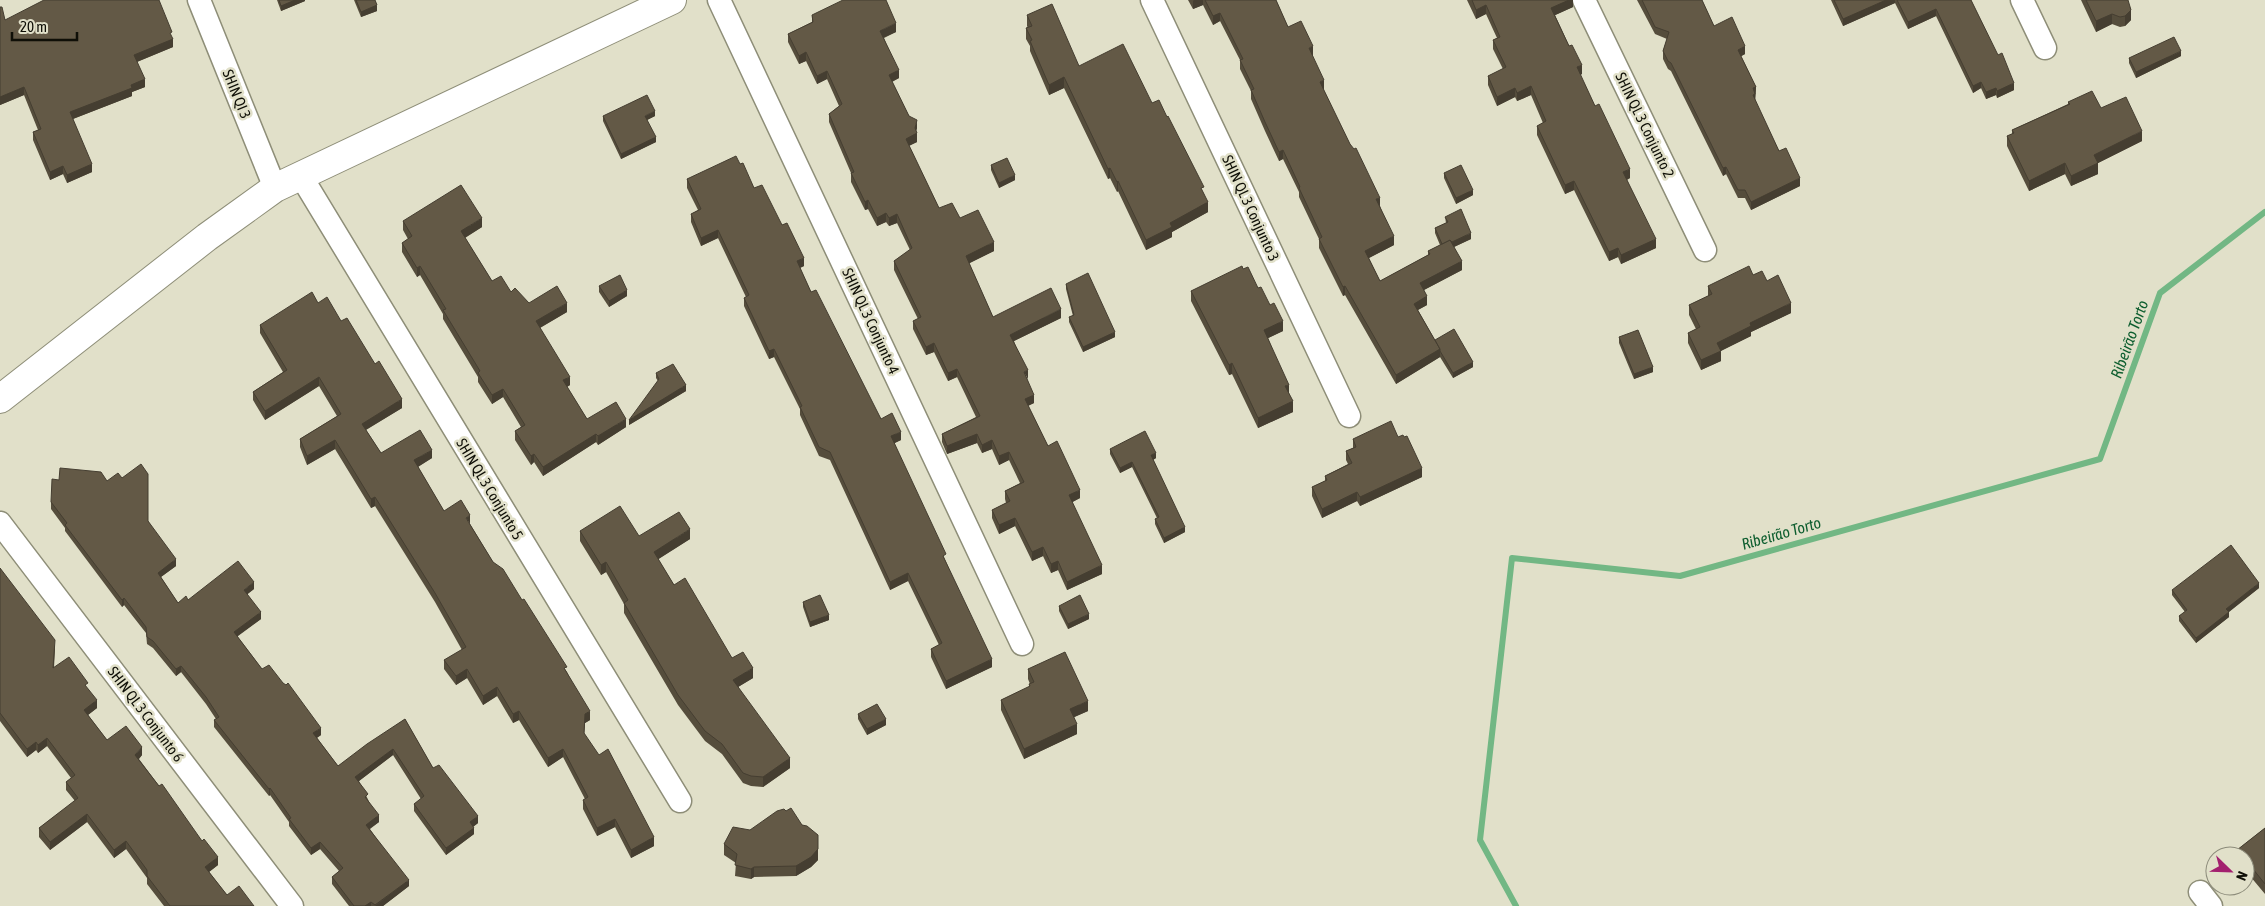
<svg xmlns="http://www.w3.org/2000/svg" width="2265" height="906" font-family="'Asap Condensed',sans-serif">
  <rect width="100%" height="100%" fill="#e1e0c9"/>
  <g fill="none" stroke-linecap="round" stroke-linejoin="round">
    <path stroke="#72b784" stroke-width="6" d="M1516,906l-36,-66 32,-282 168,18 420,-117 60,-166 105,-81"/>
    <defs>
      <g id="minor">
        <path d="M199,0l76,188"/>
        <path d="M719,0l303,644"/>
        <path d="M1152,0l197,416"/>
        <path d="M1584,0l121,250"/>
        <path d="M2022,0l23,48"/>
        <path d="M301,176l379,625"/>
        <path d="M0,523l292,383"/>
        <path d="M2200,892l11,14"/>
      </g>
      <path id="tertiary" d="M0,399l207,-162 68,-49 397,-188"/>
    </defs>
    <use href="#minor" stroke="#8e8e78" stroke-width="25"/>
    <use href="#tertiary" stroke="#8e8e78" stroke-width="30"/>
    <use href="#minor" stroke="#fff" stroke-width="22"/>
    <use href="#tertiary" stroke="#fff" stroke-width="28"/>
  </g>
  <g fill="#554d3c">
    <path d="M277,0h28v1l-24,10z"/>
    <path d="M354,0h21l2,11 -16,6z"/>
    <path d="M1188,0h88l12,27 25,28h-1l12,34h-1l57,117 14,39 -25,13 11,23 48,-26v-4l12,-6 -5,-12v-5l11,-5 -1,-6 26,22 -17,8 8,23 -38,20 3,15 -9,5 17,30 38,27 -20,11 -13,-21 -44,27 -51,-89 -2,1 -24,-48v-9l-20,-42v-5l-16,-33 -4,2 -14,-30 -14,-32v-8l-11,-22v-9l-20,-39 -7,4 -10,-20 -10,4z"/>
    <path d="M1467,0h106v7l-18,8 27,59 -2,1 50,103 -3,2 29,68 -35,16 -3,-7 -9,4 -35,-71 -9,4 -28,-59v-9l6,-3 -12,-28 -14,6 -2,-4 -18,9 -9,-21v-9l15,-7 -10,-20v-9l4,-2 -11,-24 -10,5z"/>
    <path d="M1637,0h65l12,26 31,28 -4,2 15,31 -1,14 24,50 21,35 -49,24 -6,-12h-7l-12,-24 -3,2 -6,-12 -46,-93 -3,-2 -5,-10v-8l4,-12 -12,-5z"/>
    <path d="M1831,0h140l43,90 -17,8 -1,-3 -10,4 -5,-11 -8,5 -37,-77 -28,13 -13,-26 -52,23z"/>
    <path d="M2081,0h47l3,20 -6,6 -5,1 -8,-3 -16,8z"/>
    <path d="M0,7l5,13 167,18 1,9 -36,15 8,25 -13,5v4l-59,23 19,53 -25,11 -4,-9 -13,6 -17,-40v-8l5,-2 -14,-35 -24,10z"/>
    <path d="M812,15l84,17 -12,6 15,40 -7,4 17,34 8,12 -1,3 1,11 -8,4 30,62 21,10 34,33 -25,12 24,54 68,1 -47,23 13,38 7,24 -6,3 20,40 32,52 -8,4 30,72 -35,16 -9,-20 -7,3 -8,-17 -11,5 -17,-35 -16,8 -7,-16v-8l14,-7 -1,-4v-8l15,-8 -11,-23 -10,5 -7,-16 -10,4 -5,-10 -30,11 -5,-12v-8l34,-17 -19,-40 -9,4 -14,-29 -8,3 -13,-26v-8l5,-2 -24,-49v-9l16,-11 -13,-27 -8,3 -3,-4 -9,4 -9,-17 -3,1 -14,-28v-9l-22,-51v-8l10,-8 -12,-27 -10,5 -11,-23 -7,3 -11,-22v-8l24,-12z"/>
    <path d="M1027,15l52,51 73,37 52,91 4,18 -36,20v5l-26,13 -28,-59 -1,1 -7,-14 -2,1 -44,-91 -15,7 -19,-44v-5l-4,-7v-11h2l-1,-2z"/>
    <path d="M2181,56l-45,22 -7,-15v-5z"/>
    <path d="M2068,102l33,6 41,33 -44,22v11l-27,12 -6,-12 -36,17 -22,-45v-10l5,-2v-4l56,-26z"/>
    <path d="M603,116h52l-8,4 9,22 -35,17 -18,-38z"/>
    <path d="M740,164l14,24 28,37 22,41 -4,2 11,24 70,127 20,21 -7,3 98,224 -46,22 -15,-32v-8l8,-4 -31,-64 -18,9 -60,-130 -11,-4 -19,-41v-6l-26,-52 -5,2 -25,-53v-8l2,-1 -28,-59 -17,8 -10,-24v-8l7,-4 -11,-22v-9z"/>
    <path d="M991,165l24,15 -16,8 -8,-18z"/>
    <path d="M1444,173l29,22 -17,9 -12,-26z"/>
    <path d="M403,221l79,6 -17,11 27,43 19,11 18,11 38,9 -27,16 30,57 -3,2 20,32 39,8 -28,18 -2,-3 -53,34 -9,-14 -3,3 -16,-25v-9l6,-4 -18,-30 -11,7 -14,-22v-5l-35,-58v-5l-23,-39 -3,2 -15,-25v-9l6,-4 -5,-9z"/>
    <path d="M1243,269l15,19 12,17 13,26 -15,7 21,55 4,19 -35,16 -26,-54 -3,1 -38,-74v-10z"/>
    <path d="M1753,275l14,6 24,32 -40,19v4l-31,15 1,10 -20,9 -13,-27v-10l8,-4 -7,-14v-10l19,-9v-10z"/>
    <path d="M1066,284l49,53 -32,15 -14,-30v-5l4,-1 -7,-27z"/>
    <path d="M599,286l28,10 -18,11 -10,-15z"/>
    <path d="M318,303l23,18 61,87 -36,22 15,23 51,5 -14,9 26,44 26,13 23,38 74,110 23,48 -5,3 -1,11 70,112 -23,12 -16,-31 -18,9 -14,-27v-9l2,-1 -22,-42 -15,10 -29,-47 -6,3 -16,-27 -14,9 -16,-27 -11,7 -12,-16v-9l18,-10 -27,-48 -60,-96 -4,2 -36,-59 -28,16 -7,-18v-8l37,-23 -18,-30 -54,34 -12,-20v-8l30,-20 -23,-39v-8z"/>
    <path d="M1619,337l34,35 -19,7 -15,-36z"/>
    <path d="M656,373l30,18 -57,34 29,-44 -2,-3z"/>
    <path d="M1398,437l24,40 -62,29 -3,-5 -35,17 -10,-22v-9l13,-6v-5l23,-12 -2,-4v-9l7,-3v-9z"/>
    <path d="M1110,449l46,9 -3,2 32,72 -21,11 -9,-19v-5l2,-1 -25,-51 -12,6 -10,-19z"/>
    <path d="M59,480l48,1 41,40 28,45 -15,11 17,26 10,-3 66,-11 -7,5 14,25 -24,17 25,33 59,66 -4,3 21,28 67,-47 28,49 45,55 -5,4 1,7 -28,21 -32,-44v-7l7,-5 -28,-44 -34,26 20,41 -9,7 39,57 -26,20h-34l-17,-22v-7l7,-6 -19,-22 -9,6 -22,-29v-4l-19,-27 -1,1 -55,-69v-7l2,-1 -10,-15 -25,-32 -5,4 -23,-28 -6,-4 -1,-11 -22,-28 -2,2 -57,-76v-3l-14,-19v-7z"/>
    <path d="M580,531l59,5 51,3 -32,20 16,26 58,73 21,20 -15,9 52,81 -27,19 -12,-1 -8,-3 -21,-29 -17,-13 -27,-36 -54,-92v-9l-18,-32 -5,3 -21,-34z"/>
    <path d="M0,568l55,81 -1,19 34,21 9,19 -9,7 19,25 35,15 -3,4 79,106 -9,7 18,23 27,11h-90l-17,-22v-6l-21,-29 -12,9 -27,-36 -37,28 -11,-13v-9l36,-27 -9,-11v-8l5,-4 -24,-32 -9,7 -2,-3 -9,7 -27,-36z"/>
    <path d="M2259,588l-30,24v5l-33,26 -17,-22v-5l6,-4 -13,-17v-5z"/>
    <path d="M803,602l26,18 -19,7 -7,-20z"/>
    <path d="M1059,606l30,13 -21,10 -9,-18z"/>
    <path d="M1028,669l60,42 -14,6 3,17 -53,25 -23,-49v-10l28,-13v-3h1l-2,-5z"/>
    <path d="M858,714l28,11 -19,10 -9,-16z"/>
    <path d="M786,811l16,14 16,10v25l-7,7 -15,9 -42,1 -3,2 -16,-3 1,-13 -12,-8v-11z"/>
    <path d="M2265,828v66l-20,-24v-14h-8v-6z"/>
  </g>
  <g fill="#453e31">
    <path d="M295,0h10v1l-24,10v-5z"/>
    <path d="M1194,0h9v5l-10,4v-8z"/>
    <path d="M1569,0h4v7l-22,10v-9z"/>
    <path d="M1886,0h9v3l-52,23v-7z"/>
    <path d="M377,5v6l-16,6v-5z"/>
    <path d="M1486,5v9l-10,5v-9z"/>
    <path d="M1936,9v7l-28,13v-7z"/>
    <path d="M2131,10v10l-6,6v-10z"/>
    <path d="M1220,13v8l-7,4v-9z"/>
    <path d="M2112,14v10l-16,8v-11z"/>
    <path d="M896,23v9l-16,7v-8z"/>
    <path d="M173,39v8l-39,16v-8z"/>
    <path d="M1313,46v9l-4,2v-9z"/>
    <path d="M1745,46v8l-7,4v-8z"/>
    <path d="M2181,51v5l-45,22v-6z"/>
    <path d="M806,52v9l-7,3v-8z"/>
    <path d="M1582,65v9l-5,2v-9z"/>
    <path d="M899,70v8l-10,5v-8z"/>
    <path d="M827,71v8l-10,5v-8z"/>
    <path d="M1064,77v11l-15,7v-10z"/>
    <path d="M145,79v8l-13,5v4l-62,24v-8z"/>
    <path d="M1324,80v9l-4,2v-9z"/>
    <path d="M1981,82v6l-8,5v-7z"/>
    <path d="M2014,83v7l-17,8v-7z"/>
    <path d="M1531,86v9l-14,6v-8z"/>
    <path d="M24,87v8l-24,10v-8z"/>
    <path d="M1756,87l-1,15 -2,1v-15z"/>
    <path d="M1515,88v9l-18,9v-9z"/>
    <path d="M1996,88v7l-10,4v-7z"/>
    <path d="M655,111v5l-10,5v-5z"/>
    <path d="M917,120v8l-2,6 2,-1v9l-11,5v-8l9,-11z"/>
    <path d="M2142,131v10l-48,24v-10z"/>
    <path d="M656,137v5l-35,17v-5z"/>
    <path d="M1283,150v9l-4,2v-9z"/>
    <path d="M2065,163v11l-36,17v-10z"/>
    <path d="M2098,163v11l-27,12v-10z"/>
    <path d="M92,164v8l-25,11v-8z"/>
    <path d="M63,166v8l-13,6v-8z"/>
    <path d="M1726,167v7l-3,2v-8z"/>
    <path d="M1110,168v10l-2,1v-10z"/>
    <path d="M1630,169v9l-7,3v-9z"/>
    <path d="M1015,175v5l-16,8v-5z"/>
    <path d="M1800,178v8l-49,24v-8z"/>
    <path d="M1118,181v10l-1,1v-10z"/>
    <path d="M1574,181v9l-9,4v-9z"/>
    <path d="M1473,190v5l-17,9v-6z"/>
    <path d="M1380,198v8l-4,2v-9z"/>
    <path d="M868,200v9l-3,1v-8z"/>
    <path d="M1208,202v10l-36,20v5l-26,13v-10l24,-17z"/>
    <path d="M886,213v9l-9,4v-8z"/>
    <path d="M897,214v9l-8,3v-8z"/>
    <path d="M482,218v9l-21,13v-9z"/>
    <path d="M718,230v8l-17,8v-8z"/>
    <path d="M1471,233v6l-28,13v-5z"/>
    <path d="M1394,236v9l-29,15v-9z"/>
    <path d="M1656,239v9l-35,16v-9z"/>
    <path d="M994,242v9l-28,14v-9z"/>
    <path d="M1618,248v9l-9,4v-9z"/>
    <path d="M804,258v8l-7,3v-8z"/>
    <path d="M1462,261v9l-42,22v-9z"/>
    <path d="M420,266v9l-3,2v-9z"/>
    <path d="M1345,286v9l-2,1v-9z"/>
    <path d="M627,290v6l-18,11v-6z"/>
    <path d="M1427,296v9l-13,7v-8z"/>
    <path d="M567,303v9l-31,18v-9z"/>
    <path d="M1791,303v10l-40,19v4l-34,17v-10l33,-20z"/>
    <path d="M1061,309v9l-51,25v-8z"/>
    <path d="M1283,321v10l-19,9v-10z"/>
    <path d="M1115,332v5l-32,15v-5z"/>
    <path d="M934,343v9l-8,3v-8z"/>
    <path d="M774,349v8l-5,2v-8z"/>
    <path d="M1440,349v8l-44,27v-9z"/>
    <path d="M1721,351v10l-20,9v-10z"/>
    <path d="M1473,362v5l-20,11v-5z"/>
    <path d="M1232,363v11l-3,1v-10z"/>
    <path d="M1653,367v5l-19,7v-5z"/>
    <path d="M957,369v8l-9,4v-8z"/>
    <path d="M1028,370v9l-4,-7z"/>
    <path d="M319,377v9l-54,34v-9z"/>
    <path d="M570,377v8l-7,4v-9z"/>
    <path d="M686,385v6l-57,34v-5z"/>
    <path d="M1289,385v10l-4,-9z"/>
    <path d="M503,389v8l-11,7v-9z"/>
    <path d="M1034,395v8l-9,4v-8z"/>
    <path d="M402,399v9l-40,24v-8z"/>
    <path d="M1293,401v11l-35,16v-10z"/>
    <path d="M626,419v8l-28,18v-9z"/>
    <path d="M901,432v8l-10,5v-9z"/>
    <path d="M596,434v8l-53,34v-9z"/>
    <path d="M977,434v9l-30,11v-8z"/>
    <path d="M335,440v9l-28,16v-9z"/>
    <path d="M992,440v9l-10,4v-8z"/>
    <path d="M432,450v8l-18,11v-9z"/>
    <path d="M1009,452v8l-10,5v-9z"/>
    <path d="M1156,453v5l-5,3v-6z"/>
    <path d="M534,454v8l-3,3v-9z"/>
    <path d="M1132,462v5l-12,6v-5z"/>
    <path d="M1422,468v9l-62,29v-9z"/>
    <path d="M1080,490v8l-11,6v-9z"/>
    <path d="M1357,492v9l-35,17v-9z"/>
    <path d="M375,497v9l-4,2v-9z"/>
    <path d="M470,515v9l-4,-6z"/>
    <path d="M1015,518v8l-16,8v-9z"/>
    <path d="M1185,527v5l-21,11v-5z"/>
    <path d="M690,529v10l-36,23v-10z"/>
    <path d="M1043,547v9l-11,5v-9z"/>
    <path d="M176,559v7l-18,13v-6z"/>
    <path d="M1058,561v9l-7,3v-9z"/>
    <path d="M606,562v10l-5,3v-10z"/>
    <path d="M1102,565v9l-35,16v-8z"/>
    <path d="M908,573v8l-18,9v-8z"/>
    <path d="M254,582v7l-10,8v-7z"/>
    <path d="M2259,583v5l-33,26v-5z"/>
    <path d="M124,598v7l-2,2v-7z"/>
    <path d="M261,612v7l-27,20v-7z"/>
    <path d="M2229,612v5l-33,26v-5z"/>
    <path d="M1089,614v5l-21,10v-5z"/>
    <path d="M829,615v5l-19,7v-5z"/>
    <path d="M992,659v8l-46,22v-8z"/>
    <path d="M181,666v6l-5,4v-7z"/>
    <path d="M753,668v10l-20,12v-10z"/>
    <path d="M467,669v9l-11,7v-9z"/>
    <path d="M497,687v9l-14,9v-9z"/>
    <path d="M97,700v8l-13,10v-8z"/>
    <path d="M1088,701v10l-18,8v-10z"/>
    <path d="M519,711v9l-6,3v-9z"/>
    <path d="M590,711v9l-5,3 -1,19 1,-28z"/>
    <path d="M886,719v6l-19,10v-6z"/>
    <path d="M1077,724v10l-53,25v-10z"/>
    <path d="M321,728v7l-8,5v-7z"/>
    <path d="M47,738v8l-9,7v-8z"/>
    <path d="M36,742v8l-9,7v-8z"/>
    <path d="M142,747v8l-7,8v-8z"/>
    <path d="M393,749v6l-38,29v-7z"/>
    <path d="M563,749v8l-15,10v-9z"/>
    <path d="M790,758v10l-27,19v-10z"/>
    <path d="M270,788v7l-1,1v-7z"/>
    <path d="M87,814v8l-37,28v-8z"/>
    <path d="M379,815v7l-13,9v-6z"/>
    <path d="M478,816v7l-8,6v-7z"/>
    <path d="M615,819v8l-18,9v-8z"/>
    <path d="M474,828v6l-28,21v-7z"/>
    <path d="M654,837v9l-23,12v-8z"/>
    <path d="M126,841v8l-12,9v-8z"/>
    <path d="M320,842v7l-9,6v-7z"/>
    <path d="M818,849v11l-7,7 -15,9v-10z"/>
    <path d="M218,857v8l-13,10v-8z"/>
    <path d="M754,867v10l-3,2v-10z"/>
    <path d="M409,880v6l-26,20h-8z"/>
    <path d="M371,902v4h-6z"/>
  </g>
  <g fill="#635946" stroke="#453e31">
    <path d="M44,0h115l13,32 -2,1 3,6 -39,16 11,24 -14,6 1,3 -62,24 22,52 -25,11 -4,-9 -13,6 -17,-40 8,-3 -17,-42 -24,10v-90h2l3,13z"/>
    <path d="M279,0h16l-14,6z"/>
    <path d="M356,0h19l2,5 -16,7z"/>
    <path d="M843,0h43l10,23 -16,8 19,39 -10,5 20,41 8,4 -2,8 2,5 -11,6 33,69 13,-5 8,15 18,-8 16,32 -28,14 27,61 58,-29 10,21 -51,26 18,35 -4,2 10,23 -9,4 23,47 9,-5 23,49 -11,5 33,70 -35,17 -9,-21 -7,3 -8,-17 -11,5 -17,-34 -16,7 -7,-15 18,-9 -5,-10 19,-9 -15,-30 -10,4 -7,-16 -10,5 -5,-11 -30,12 -5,-12 38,-18 -23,-47 -9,4 -14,-30 -8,4 -13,-26 8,-4 -27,-56 18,-13 -15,-34 -8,4 -3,-5 -9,5 -9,-18 -3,2 -14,-29 3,-1 -25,-58 13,-10 -15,-33 -10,5 -11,-24 -7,4 -11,-22 25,-12 -1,-7z"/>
    <path d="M1205,0h71l12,27 13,-6 12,25 -4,2 15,32 -4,2 30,62 4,5 2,-1 24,50 -4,1 18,37 -29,15 15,30 50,-27 -2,-3 22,-11 12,21 -42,22 7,13 -13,8 26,45 -44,26 -51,-89 -2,1 -24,-48 3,-2 -23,-49 1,-1 -17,-37 -4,2 -14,-30 -14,-32 3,-1 -14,-29 3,-1 -23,-46 -7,3z"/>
    <path d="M1472,0h97l-18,8 18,38 3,-1 10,20 -5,2 18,39 4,-2 31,65 -7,3 33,67 -35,16 -3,-7 -9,4 -35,-71 -9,4 -28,-59 9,-5 -15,-35 -14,7 -2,-5 -18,9 -9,-21 18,-9 -13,-27 7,-3 -14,-32 -10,5z"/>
    <path d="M1642,0h60l12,26 18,-9 13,29 -7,4 18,37 -3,1 2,6 -2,1 26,56 7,-3 14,30 -49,24 -6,-12h-7l-12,-23 -3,1 -6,-12 -46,-93 -3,-2 -5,-10 6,-19 -14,-5z"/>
    <path d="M1834,0h52l-43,19z"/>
    <path d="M1897,0h74l27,55 4,-2 12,30 -17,8 -1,-3 -10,4 -5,-10 -8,4 -37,-77 -28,13z"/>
    <path d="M2086,0h42l3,10 -6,6 -5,1 -8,-3 -16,7z"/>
    <path d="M1052,4l27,62 44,-22 29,59 7,-3 8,17 1,-1 36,71 -3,1 7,14 -38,21 2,4 -26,13 -28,-59 -1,1 -7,-14 -2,1 -44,-92 -15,8 -19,-44 2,-1 -6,-12 6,-2 -5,-11z"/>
    <path d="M2174,37l7,14 -45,21 -7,-14z"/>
    <path d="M2092,91l9,17 25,-11 16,34 -48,24 4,8 -27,13 -6,-13 -36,18 -22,-45 7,-3 -2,-3 58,-26 -2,-2z"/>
    <path d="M647,95l8,16 -10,5 11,21 -35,17 -18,-38z"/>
    <path d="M736,156l4,8 3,-1 11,25 8,-3 20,40 5,-2 17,35 -7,3 14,31 5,-2 65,129 11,-6 9,19 -10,4 55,118 -3,2 49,103 -46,22 -15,-32 11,-6 -34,-70 -18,9 -60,-130 -11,-5 -19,-40 2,-1 -28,-57 -5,2 -25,-53 5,-3 -31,-65 -17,8 -10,-24 10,-5 -14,-30z"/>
    <path d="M1007,158l8,17 -16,8 -8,-18z"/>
    <path d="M1461,165l12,25 -17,8 -12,-25z"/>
    <path d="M461,185l21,33 -21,13 31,50 9,-5 10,16 4,-4 14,15 28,-17 10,17 -31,18 34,56 -7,3 24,39 29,-17 10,17 -28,17 -2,-2 -53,33 -9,-13 -3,2 -16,-25 10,-6 -22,-36 -11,6 -14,-22 2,-2 -37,-61 3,-1 -26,-43 -3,2 -15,-25 10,-7 -9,-15z"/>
    <path d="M1461,209l10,24 -19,9 -2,-2 -8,4 -7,-16 13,-6 -3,-5z"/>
    <path d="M1242,266l1,3 5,-2 10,21 3,-1 9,18 4,-2 9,18 -19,9 25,55 -4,1 8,15 -35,17 -26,-55 -3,2 -38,-74z"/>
    <path d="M1749,266l4,9 9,-4 5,10 11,-6 13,28 -41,20 1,3 -34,17 4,8 -20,9 -13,-27 12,-6 -11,-22 23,-11 -4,-8z"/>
    <path d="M1088,273l27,59 -32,15 -14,-30 5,-2 -8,-31z"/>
    <path d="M620,275l7,15 -18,11 -10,-15z"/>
    <path d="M312,292l6,11 9,-6 14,24 6,-3 28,46 4,-3 23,38 -40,25 19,29 39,-23 12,20 -18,10 30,51 17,-11 9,15 -4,3 27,44 10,7 19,31 2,-1 43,68 -3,1 26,43 -5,3 -1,19 15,22 9,-6 46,88 -23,13 -16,-31 -18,9 -14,-28 5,-3 -25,-48 -15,9 -29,-47 -6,3 -16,-27 -14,9 -16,-27 -11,7 -12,-16 22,-13 -31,-54 -60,-96 -4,2 -36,-59 -28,16 -7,-17 41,-25 -22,-37 -54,34 -12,-19 34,-22 -27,-45z"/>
    <path d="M1454,329l19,33 -20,11 -13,-22v-2l-5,-9z"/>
    <path d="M1638,330l15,37 -19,7 -15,-37z"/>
    <path d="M673,364l13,21 -57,35 30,-41 -3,-6z"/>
    <path d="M1391,421l7,16 5,-2 1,2 3,-1 15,32 -62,29 -3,-5 -35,17 -10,-22 15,-7 -2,-4 27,-13 -6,-12 10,-4 -3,-8z"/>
    <path d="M1145,431l11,22 -5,2 34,72 -21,11 -9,-19 4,-2 -27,-55 -12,6 -10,-19z"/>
    <path d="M141,464l7,10v47l28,38 -18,14 20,30 8,-7 2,4 50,-39 16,21 -10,8 17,22 -27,20 28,37 7,-4 14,18 3,2 2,-2 33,45 -8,5 25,33 29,-22 38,-25 28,49 6,-3 39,51 -8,6 4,6 -28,20 -32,-44 10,-8 -31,-47 -38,28 13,17 -3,3 14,18 -13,10 43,55 -34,25 -4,-3 -6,4h-11l-22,-29 11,-9 -23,-26 -9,6 -22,-29 2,-1 -21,-30 -1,1 -55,-69 5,-3 -13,-20 -25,-31 -5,3 -23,-28 -6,-4 -1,-10 -22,-29 -2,2 -57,-75 2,-2 -16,-21 1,-23 7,1 1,-12 41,4 6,9 11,-8 4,5z"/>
    <path d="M620,506l19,30 40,-24 11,17 -36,23 20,33 11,-7 47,80 11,-6 10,16 -20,12 57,78 -27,19 -12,-1 -8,-3 -21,-29 -17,-13 -27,-36 -54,-92 4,-3 -22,-38 -5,3 -21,-34z"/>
    <path d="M2231,545l28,38 -33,26 3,3 -33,26 -17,-22 8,-6 -15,-20z"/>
    <path d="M0,568l55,72 -2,28 16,-11 19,26 -3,2 12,15 -13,10 23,30 19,-14 16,21 -7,8 24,31 3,-2 40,57 2,-2 14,18 -13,10 22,28 12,-9 15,20h-84l-23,-30v-6l-21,-29 -12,9 -27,-36 -37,28 -11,-14 39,-30 -12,-16 9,-7 -28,-37 -9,7 -2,-3 -9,7 -27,-36z"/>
    <path d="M820,595l9,20 -19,7 -7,-20z"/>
    <path d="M1080,595l9,19 -21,10 -9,-18z"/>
    <path d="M1065,652l23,49 -18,8 7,15 -53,25 -23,-49 29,-14 -1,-2 5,-2 -6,-13z"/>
    <path d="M877,704l9,15 -19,10 -9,-15z"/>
    <path d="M791,808l11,17 5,1 11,9v14l-7,8 -15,9 -42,1 -3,2 -16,-4 2,-11 -13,-10 9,-17 17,3 27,-19 7,-2 2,2z"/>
    <path d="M2265,828v56l-20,-25v-3h-3l-5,-6z"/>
  </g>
  <g text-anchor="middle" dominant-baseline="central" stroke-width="5" stroke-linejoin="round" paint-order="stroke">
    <g font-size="15" fill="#0f0f07" stroke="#e1e0c9">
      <text transform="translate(237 94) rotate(68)">SHIN QI 3</text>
      <text transform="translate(1645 125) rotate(64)">SHIN QL 3 Conjunto 2</text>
      <text transform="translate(1251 208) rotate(65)">SHIN QL 3 Conjunto 3</text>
      <text transform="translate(871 321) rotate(65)">SHIN QL 3 Conjunto 4</text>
      <text transform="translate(490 489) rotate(59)">SHIN QL 3 Conjunto 5</text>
      <text transform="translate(146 714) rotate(53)">SHIN QL 3 Conjunto 6</text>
    </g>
    <g font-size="16" font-style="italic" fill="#0e5e2f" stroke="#e1e0c9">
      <text transform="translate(2129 339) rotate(-70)">Ribeirão Torto</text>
      <text transform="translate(1781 533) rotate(-16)">Ribeirão Torto</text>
    </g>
  </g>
  <g transform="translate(2230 871) rotate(113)"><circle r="24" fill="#e1e0c9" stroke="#8d8c7b"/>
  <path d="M0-4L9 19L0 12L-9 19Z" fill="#a3206f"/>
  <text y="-8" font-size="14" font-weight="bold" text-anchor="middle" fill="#0f0f07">N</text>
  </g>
  <path d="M12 32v8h65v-8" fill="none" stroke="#0f0f07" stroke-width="2.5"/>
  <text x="20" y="32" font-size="15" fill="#0f0f07" stroke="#e1e0c9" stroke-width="4" paint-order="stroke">20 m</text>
</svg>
